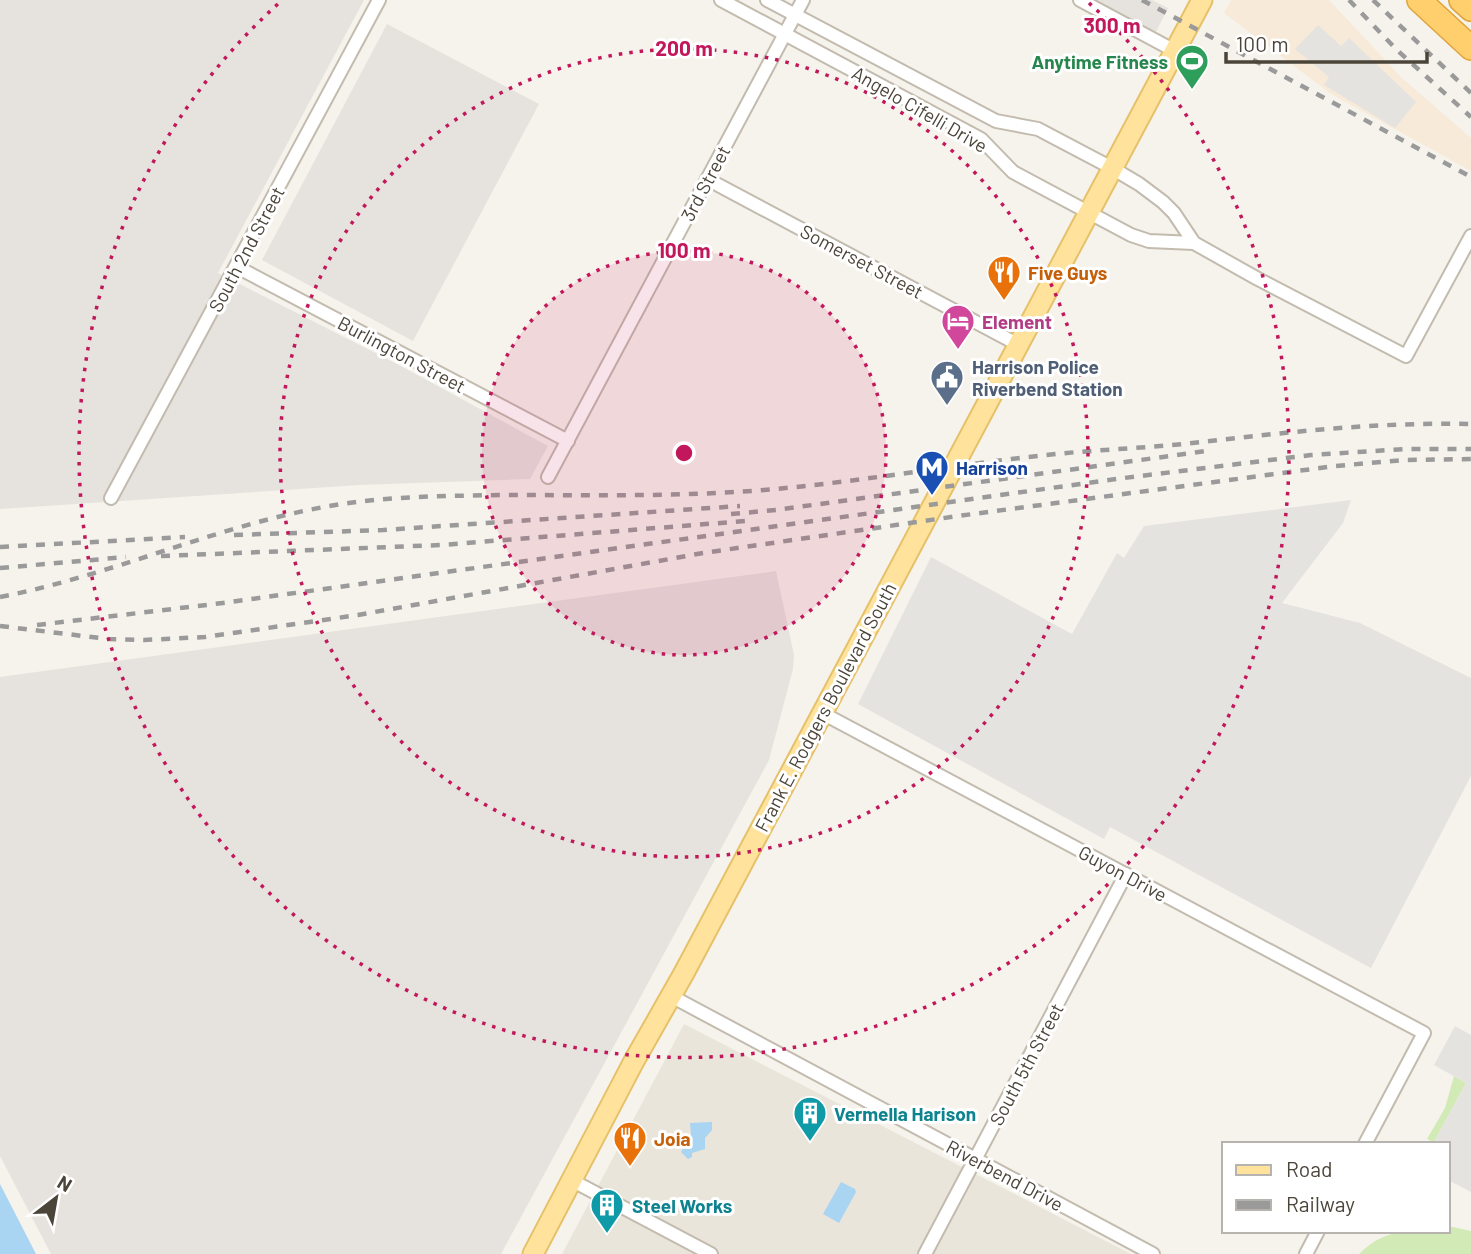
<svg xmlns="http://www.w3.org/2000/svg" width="1471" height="1254" font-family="Barlow,sans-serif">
  <rect width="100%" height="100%" fill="#f6f3ec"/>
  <path fill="#eae5da" d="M684,1024l447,230h-569z"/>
  <path fill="#f7ead8" d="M1231,0h98l74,79 68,59v33l-140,-77 -107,-81z"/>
  <g fill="#e6e2dd">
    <path d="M0,0h364l-146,273 181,92 149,81 -18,33 -171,6 -359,24z"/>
    <path d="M1091,0h61l16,8 -13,26z"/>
    <path d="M387,24l152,80 -126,237 -151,-81z"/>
    <path d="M776,571l18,84 -1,14 -24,91 -268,494h-450l-51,-98v-479z"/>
  </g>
  <g fill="#d2eab5">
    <path d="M1454,1076l12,7 -32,59 -7,-3 18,-31z"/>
    <path d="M1448,1226l23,5v23h-112c28,-28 53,-23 89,-23z"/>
  </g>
  <g fill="#e5e3e0">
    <path d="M1318,25l23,21 8,-8 67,64 -21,26 -71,-43 5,-8 -34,-28z"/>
    <path d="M1351,500l-8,23 -61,80 78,20 111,55v98l-100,192 -261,-141 -6,12 -246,-135 73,-147 141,77 45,-81 7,5 20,-32z"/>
    <path d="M1455,1026l16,9v157l-23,-12v-36h-15l33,-61 -32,-18z"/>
  </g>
  <g fill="#a9d4f2">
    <path d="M712,1122v8l-7,8v11l-13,4v4l-4,2 -7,-7 10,-18 -1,-11z"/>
    <path d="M841,1182l14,7 1,3 -17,31 -16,-9z"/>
    <path d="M0,1184l36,70h-36z"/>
  </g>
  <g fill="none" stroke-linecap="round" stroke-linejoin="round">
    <defs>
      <g id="minor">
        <path d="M721,0l260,139 32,33 118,63 18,6 45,2"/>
        <path d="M767,0l229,121 42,8 74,39 27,16 24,18 11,11 20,30 64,36 148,77 65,-120"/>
        <path d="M1080,0l95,51"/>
        <path d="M707,179l310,165"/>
        <path d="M237,267l331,174"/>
        <path d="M548,477l255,-477"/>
        <path d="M111,498l268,-498"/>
        <path d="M822,713l602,320 -59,111"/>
        <path d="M671,996l482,258"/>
        <path d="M573,1181l138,73"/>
        <path d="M925,1254l201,-380"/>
        <path d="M1306,1254l12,-23"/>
      </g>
      <path id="primary" d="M533,1254l101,-193 50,-88 518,-973"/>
      <g id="motorway">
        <path d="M1419,0l52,48"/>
        <path d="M1461,0l10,9"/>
      </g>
    </defs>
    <use href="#minor" stroke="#c2bbae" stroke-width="16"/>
    <use href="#primary" stroke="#e6c16a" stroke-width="23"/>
    <use href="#motorway" stroke="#e0a43c" stroke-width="26"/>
    <use href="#minor" stroke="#fff" stroke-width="12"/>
    <use href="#primary" stroke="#ffe39c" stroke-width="19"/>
    <use href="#motorway" stroke="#ffcf6e" stroke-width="23"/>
    <g stroke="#9a9a9a" stroke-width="4.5" stroke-dasharray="9 9" stroke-linecap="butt">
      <path d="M1142,0l329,177"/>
      <path d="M1349,0l48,50 74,67"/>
      <path d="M1373,0l98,93"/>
      <path d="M731,514l45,-4 430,-59"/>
      <path d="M234,535l149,-5 357,-24"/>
      <path d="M0,547l185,-10"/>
      <path d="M161,556l280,-11 304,-24"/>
      <path d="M0,568l126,-11"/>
      <path d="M0,597c110,-21 213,-70 324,-90 59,-11 119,-11 179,-12 87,0 174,2 261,-5 95,-8 188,-25 282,-35 55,-6 110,-7 164,-14 87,-10 173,-19 261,-17"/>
      <path d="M37,625l186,-22 893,-124 195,-24 95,-6h65"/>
      <path d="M0,626l108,13 36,1 61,-3 153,-22 345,-62 255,-37 377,-50 70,-6 66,-1"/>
    </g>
  </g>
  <circle cx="684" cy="453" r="202" fill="#c2185b" fill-opacity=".12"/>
  <g fill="none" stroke="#c2185b" stroke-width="3.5" stroke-dasharray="3.5 7">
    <circle cx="684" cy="453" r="202"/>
    <circle cx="684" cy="453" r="404"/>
    <path d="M1089 3A605 605 0 1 1 279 3"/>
  </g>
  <defs>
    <symbol id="stadium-pin" viewBox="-11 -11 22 30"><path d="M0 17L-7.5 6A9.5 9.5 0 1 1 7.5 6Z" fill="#2e9e5b" stroke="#fff"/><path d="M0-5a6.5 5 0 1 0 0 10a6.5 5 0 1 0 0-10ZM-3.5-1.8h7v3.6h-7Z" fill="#fff"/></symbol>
    <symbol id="restaurant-pin" viewBox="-11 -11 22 30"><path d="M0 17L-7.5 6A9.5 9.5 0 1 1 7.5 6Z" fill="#e8710a" stroke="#fff"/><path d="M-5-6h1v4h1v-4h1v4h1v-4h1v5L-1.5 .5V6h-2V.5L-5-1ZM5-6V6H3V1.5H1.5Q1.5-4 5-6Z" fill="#fff"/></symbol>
    <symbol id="hotel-pin" viewBox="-11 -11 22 30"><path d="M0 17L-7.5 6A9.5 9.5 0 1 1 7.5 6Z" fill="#d1479c" stroke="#fff"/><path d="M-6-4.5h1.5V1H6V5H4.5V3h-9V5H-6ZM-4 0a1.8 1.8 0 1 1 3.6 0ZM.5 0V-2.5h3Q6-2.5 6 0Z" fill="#fff"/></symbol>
    <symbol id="civic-pin" viewBox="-11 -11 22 30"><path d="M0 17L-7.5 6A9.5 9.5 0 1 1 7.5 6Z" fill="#5c6f8a" stroke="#fff"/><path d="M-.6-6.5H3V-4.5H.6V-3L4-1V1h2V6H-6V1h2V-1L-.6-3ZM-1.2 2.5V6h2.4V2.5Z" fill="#fff"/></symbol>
    <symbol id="metro-pin" viewBox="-11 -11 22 30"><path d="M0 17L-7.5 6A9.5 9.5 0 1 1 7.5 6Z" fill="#1a4fb4" stroke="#fff"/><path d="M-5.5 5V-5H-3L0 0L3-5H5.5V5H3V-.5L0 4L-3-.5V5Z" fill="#fff"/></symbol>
    <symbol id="building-pin" viewBox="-11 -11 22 30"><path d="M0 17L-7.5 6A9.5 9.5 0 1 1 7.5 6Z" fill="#0f9aa8" stroke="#fff"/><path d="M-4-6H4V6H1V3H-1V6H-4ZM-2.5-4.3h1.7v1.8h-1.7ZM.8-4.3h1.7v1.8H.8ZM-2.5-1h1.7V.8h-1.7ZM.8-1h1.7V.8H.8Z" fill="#fff"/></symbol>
  </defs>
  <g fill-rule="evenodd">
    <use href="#stadium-pin" x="1173" y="42" width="38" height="52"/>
    <use href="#restaurant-pin" x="985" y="253" width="38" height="52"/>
    <use href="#hotel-pin" x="939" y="302" width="38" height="52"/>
    <use href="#civic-pin" x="928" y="358" width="38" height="52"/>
    <use href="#metro-pin" x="913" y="448" width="38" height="52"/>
    <use href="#building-pin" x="791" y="1094" width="38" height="52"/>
    <use href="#restaurant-pin" x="611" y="1119" width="38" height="52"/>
    <use href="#building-pin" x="588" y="1186" width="38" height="52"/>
  </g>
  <g text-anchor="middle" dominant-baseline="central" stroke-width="6" stroke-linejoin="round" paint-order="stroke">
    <g font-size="19" font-weight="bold" fill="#27864d" stroke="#fff" text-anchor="end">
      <text x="1168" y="61">Anytime Fitness</text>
    </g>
    <g font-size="19" fill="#4b4439" stroke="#fff">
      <text transform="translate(920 109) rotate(30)">Angelo Cifelli Drive</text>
      <text transform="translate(705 183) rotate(-62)">3rd Street</text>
      <text transform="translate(246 249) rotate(-62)">South 2nd Street</text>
      <text transform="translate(862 261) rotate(28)">Somerset Street</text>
      <text transform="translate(402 354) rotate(28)">Burlington Street</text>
      <text transform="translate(825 707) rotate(-62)">Frank E. Rodgers Boulevard South</text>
      <text transform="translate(1123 873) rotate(28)">Guyon Drive</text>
      <text transform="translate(1026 1064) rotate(-62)">South 5th Street</text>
      <text transform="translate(1005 1175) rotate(28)">Riverbend Drive</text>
    </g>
    <g font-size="19" font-weight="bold" fill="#c56008" stroke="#fff" text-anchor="start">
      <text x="1028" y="272">Five Guys</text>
      <text x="654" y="1138">Joia</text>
    </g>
    <g font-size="19" font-weight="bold" fill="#b23c85" stroke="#fff" text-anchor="start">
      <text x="982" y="321">Element</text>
    </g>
    <g font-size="19" font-weight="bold" fill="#4e5e75" stroke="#fff" text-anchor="start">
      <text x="972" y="366">Harrison Police<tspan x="972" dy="22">Riverbend Station</tspan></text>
    </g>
    <g font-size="19" font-weight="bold" fill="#164399" stroke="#fff" text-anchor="start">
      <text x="956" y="467">Harrison</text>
    </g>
    <g font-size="19" font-weight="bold" fill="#0d838f" stroke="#fff" text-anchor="start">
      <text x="834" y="1113">Vermella Harison</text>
      <text x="632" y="1205">Steel Works</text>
    </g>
  </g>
  <circle cx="684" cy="453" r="10" fill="#c2185b" stroke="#fff" stroke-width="3.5"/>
  <g font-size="21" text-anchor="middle" font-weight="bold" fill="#c2185b" stroke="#fff" stroke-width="6" stroke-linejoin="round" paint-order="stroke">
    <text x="1112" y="33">300 m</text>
    <text x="684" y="56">200 m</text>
    <text x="684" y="258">100 m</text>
  </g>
  <rect x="1222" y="1142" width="228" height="91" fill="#ffffff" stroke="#b7b4b0" stroke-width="2"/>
  <rect x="1236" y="1165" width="35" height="10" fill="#ffe39c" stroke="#b7b4b0" stroke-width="2"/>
  <text x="1286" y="1177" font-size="21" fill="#4b4439">Road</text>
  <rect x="1236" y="1200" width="35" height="10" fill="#9a9a9a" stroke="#b7b4b0" stroke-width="2"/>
  <text x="1286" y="1212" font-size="21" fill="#4b4439">Railway</text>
  <g transform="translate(56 1198) rotate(31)" stroke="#ffffff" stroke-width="5" paint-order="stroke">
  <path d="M0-5L12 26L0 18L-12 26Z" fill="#4b4439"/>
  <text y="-10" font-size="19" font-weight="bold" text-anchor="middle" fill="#4b4439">N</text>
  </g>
  <path d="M1226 52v10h201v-10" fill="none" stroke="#4b4439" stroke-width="3.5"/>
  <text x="1236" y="52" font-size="21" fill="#4b4439" stroke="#ffffff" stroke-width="5" paint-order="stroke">100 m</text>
</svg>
